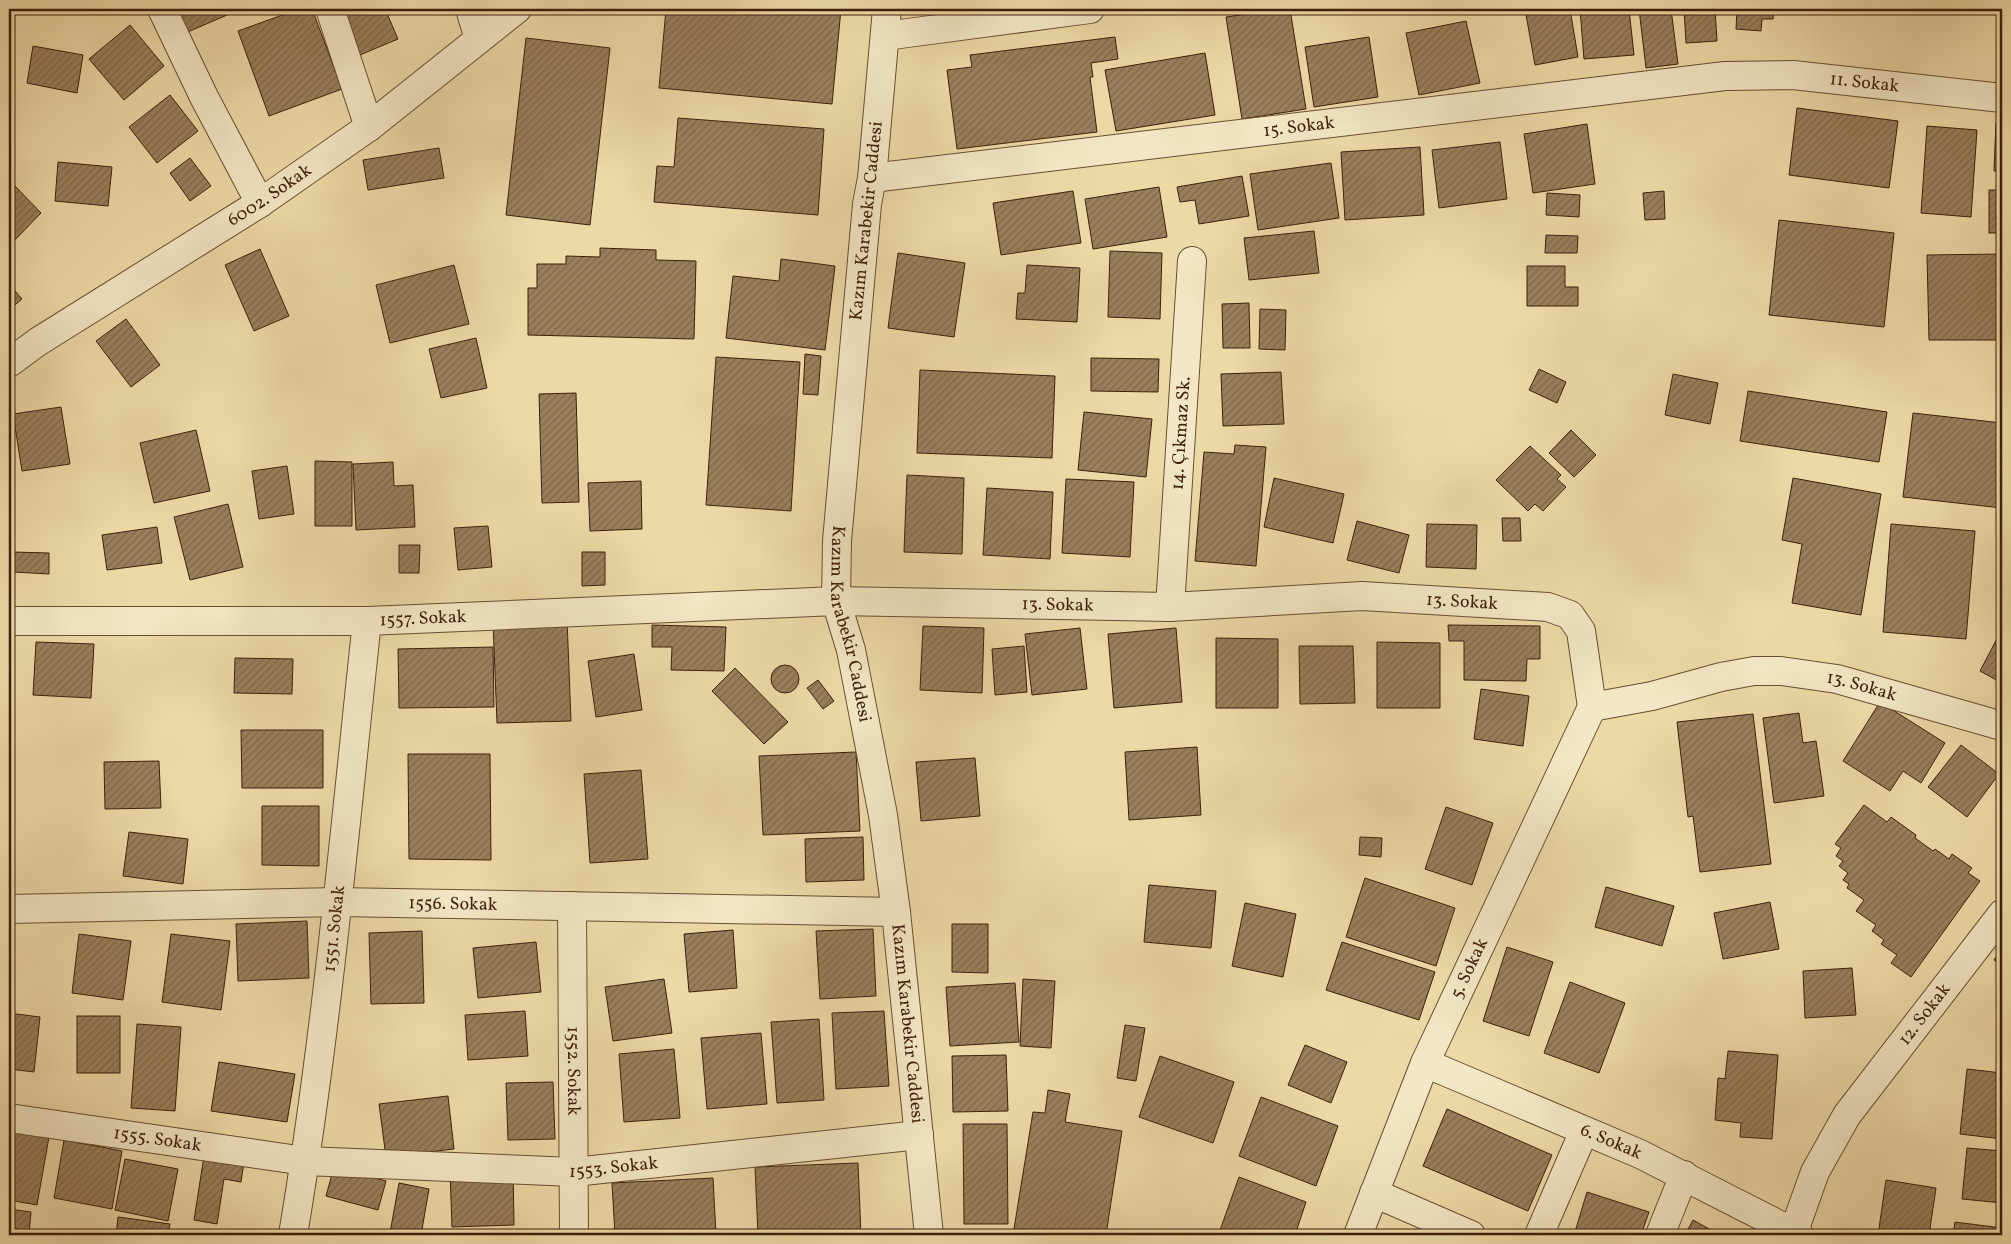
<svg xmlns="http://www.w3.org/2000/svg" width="2011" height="1244" font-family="Vollkorn,serif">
  <defs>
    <pattern id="building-hatch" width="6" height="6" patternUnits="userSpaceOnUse" patternTransform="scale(1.25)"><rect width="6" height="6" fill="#99805c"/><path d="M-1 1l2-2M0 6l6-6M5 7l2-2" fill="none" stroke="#7e684a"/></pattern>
  </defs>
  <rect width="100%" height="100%" fill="#ecdaa6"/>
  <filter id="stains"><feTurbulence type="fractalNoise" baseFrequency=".004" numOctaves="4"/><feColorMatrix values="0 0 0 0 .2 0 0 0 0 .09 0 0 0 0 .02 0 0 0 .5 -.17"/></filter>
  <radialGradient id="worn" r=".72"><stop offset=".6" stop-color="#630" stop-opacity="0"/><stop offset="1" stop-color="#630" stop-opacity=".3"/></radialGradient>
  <g fill="url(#building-hatch)" stroke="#3f1e0c">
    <path d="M172,9h69l-58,25z"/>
    <path d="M299,9h13l30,80 -73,27 -31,-85z"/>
    <path d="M334,9h51l13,30 -43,18z"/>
    <path d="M666,9h175l-9,95 -173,-16z"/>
    <path d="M1281,9h9l16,100 -64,10 -16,-102z"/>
    <path d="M1525,9h45l8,48 -43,8z"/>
    <path d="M1580,9h49l5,46 -50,4z"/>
    <path d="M1639,9h32l7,55 -32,4z"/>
    <path d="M1684,9h31l2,32 -31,2z"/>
    <path d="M1737,9h37l-1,10h-11l-1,12 -25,-2z"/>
    <path d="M1466,21l14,62 -61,12 -13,-62z"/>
    <path d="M130,25l34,41 -40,34 -35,-41z"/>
    <path d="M1115,37l3,22 -27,4 2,14h-3l7,55 -140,17 -10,-79 25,-3 -2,-12z"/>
    <path d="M1369,37l9,60 -64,10 -9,-60z"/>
    <path d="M526,38l84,10 -20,177 -84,-10z"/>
    <path d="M33,46l50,9 -6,38 -50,-10z"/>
    <path d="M1205,53l10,62 -99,16 -11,-61z"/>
    <path d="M170,95l28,36 -41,32 -28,-36z"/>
    <path d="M1797,108l101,13 -9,67 -100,-13z"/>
    <path d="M678,118l146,11 -6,86 -164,-13 3,-36 17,1z"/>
    <path d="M1996,122h6v49h-8z"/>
    <path d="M1587,124l8,60 -62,9 -9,-59z"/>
    <path d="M1927,126l50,4 -6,87 -50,-4z"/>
    <path d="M1500,142l7,57 -68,9 -7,-58z"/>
    <path d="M1420,147l4,68 -79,5 -4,-68z"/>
    <path d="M439,148l5,30 -76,12 -5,-30z"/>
    <path d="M190,158l21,28 -21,15 -20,-28z"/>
    <path d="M58,162l54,5 -4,39 -53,-5z"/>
    <path d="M1331,163l8,55 -81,12 -8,-56z"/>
    <path d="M1242,176l7,40 -50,8 -4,-24 -15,2 -3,-15z"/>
    <path d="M14,185l27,28 -32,33v-56z"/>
    <path d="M1159,187l8,50 -74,12 -8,-50z"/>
    <rect x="1989" y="190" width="13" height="43"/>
    <path d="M1073,191l8,52 -80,12 -8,-52z"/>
    <path d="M1664,191l1,28 -20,1 -2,-27z"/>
    <path d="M1547,193l33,2 -1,22 -33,-2z"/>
    <path d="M1779,220l115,13 -10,94 -115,-12z"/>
    <path d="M1314,231l5,42 -70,7 -5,-42z"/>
    <path d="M1546,235l32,1 -1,17h-32z"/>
    <path d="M600,248l56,2v10l40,1 -2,78 -166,-4v-47h9v-24h29v-8l34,1z"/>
    <path d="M260,249l29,67 -35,15 -29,-66z"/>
    <path d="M1110,251l52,2 -2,66 -52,-2z"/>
    <path d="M898,253l67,10 -11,74 -66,-9z"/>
    <path d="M2002,254v86h-73l-2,-85z"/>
    <path d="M781,259l54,7 -10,84 -99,-12 7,-62 46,5z"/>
    <path d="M454,265l15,59 -79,19 -14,-58z"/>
    <path d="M1027,265l53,3 -3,54 -61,-3 2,-26h7z"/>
    <path d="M1527,266h38v21h13v19h-51z"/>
    <path d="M9,284l13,15 -13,11z"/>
    <path d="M1249,303l1,45h-27l-1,-44z"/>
    <path d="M1260,309l26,1 -1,40 -26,-1z"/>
    <path d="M126,319l34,46 -29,22 -35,-46z"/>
    <path d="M476,338l11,50 -46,10 -12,-49z"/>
    <path d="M805,354l16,2 -3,39 -15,-1z"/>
    <path d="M716,357l84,5 -9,149 -85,-6z"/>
    <path d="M1091,358l68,1 -1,33 -67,-1z"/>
    <path d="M1539,369l27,13 -9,21 -28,-13z"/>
    <path d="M920,370l135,6 -3,82 -135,-5z"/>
    <path d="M1281,372l3,52 -61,2 -2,-52z"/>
    <path d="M1673,374l45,9 -8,41 -45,-9z"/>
    <path d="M1748,391l139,21 -8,50 -139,-21z"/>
    <path d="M576,393l3,109 -37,1 -3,-109z"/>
    <path d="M61,407l9,57 -48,7 -9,-57z"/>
    <path d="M1084,412l68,7 -6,58 -68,-7z"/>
    <path d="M1913,413l89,10v85l-99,-11z"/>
    <path d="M196,430l14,61 -56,12 -14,-60z"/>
    <path d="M1571,430l25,25 -22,22 -25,-24z"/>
    <path d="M1235,445l31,2 -10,119 -61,-5 9,-109 30,2z"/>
    <path d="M1530,446l31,29 -4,4 9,8 -23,24 -8,-7 -7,7 -32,-31z"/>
    <path d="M315,461l37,1v64h-37z"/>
    <path d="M393,462l1,24 19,-1 2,42 -59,3 -3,-66z"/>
    <path d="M287,466l7,48 -35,5 -7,-48z"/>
    <path d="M907,475l57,3 -2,76 -58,-2z"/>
    <path d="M1274,478l70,16 -11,49 -69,-16z"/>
    <path d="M1793,478l88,16 -20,121 -69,-12 10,-59 -20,-4z"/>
    <path d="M1066,479l68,3 -4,75 -68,-4z"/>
    <path d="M641,481l1,48 -52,2 -2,-48z"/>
    <path d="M987,488l66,4 -3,67 -67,-4z"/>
    <path d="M228,504l15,63 -53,13 -16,-63z"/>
    <path d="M1502,518h18l1,23h-18z"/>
    <path d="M1357,521l52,14 -10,38 -52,-13z"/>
    <path d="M1427,524l50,1 -1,44 -50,-2z"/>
    <path d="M1891,524l84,7 -9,108 -83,-7z"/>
    <path d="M488,526l4,41 -34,3 -4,-42z"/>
    <path d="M157,527l5,36 -55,7 -5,-35z"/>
    <path d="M399,545h21l-1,28h-20z"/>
    <path d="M13,552l36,1v21l-36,-2z"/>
    <path d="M582,552h23v33l-23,1z"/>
    <path d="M567,619l4,102 -74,2 -4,-101z"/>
    <path d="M652,625l74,2 -2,44 -53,-1 1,-23h-20z"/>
    <path d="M1448,625l92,1v33h-13l-1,22 -62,-1v-39h-15z"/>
    <path d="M923,626l61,2 -2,65 -62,-3z"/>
    <path d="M1080,628l7,61 -55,6 -7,-61z"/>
    <path d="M1176,628l6,74 -68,6 -6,-74z"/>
    <path d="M2002,629v54l-22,-12z"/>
    <path d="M1216,638l62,1v69h-62z"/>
    <path d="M36,642l58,2 -3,54 -58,-3z"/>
    <path d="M1377,642l63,1v65h-63z"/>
    <path d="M1024,646l3,46 -32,3 -3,-46z"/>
    <path d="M1299,646h54l2,57 -55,1z"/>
    <path d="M493,647l1,60 -95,1 -1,-59z"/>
    <path d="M634,654l8,56 -46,7 -8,-56z"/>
    <path d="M235,658l58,1 -1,35 -58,-1z"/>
    <circle cx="785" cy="679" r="14"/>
    <path d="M735,668l53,54 -24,22 -52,-53z"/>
    <path d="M818,680l16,21 -11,8 -16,-21z"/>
    <path d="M1481,689l48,7 -6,50 -49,-7z"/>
    <path d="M1880,702l65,41 -24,40 -18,-12 -13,20 -47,-30z"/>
    <path d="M1799,713l4,30 13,-2 8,55 -50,7 -11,-85z"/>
    <path d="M1753,714l18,150 -71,8 -7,-56 -5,1 -11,-95z"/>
    <path d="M241,730h82v58h-81z"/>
    <path d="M1961,745l38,29 -32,43 -39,-30z"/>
    <path d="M1197,747l4,68 -72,5 -4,-68z"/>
    <path d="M856,752l4,79 -97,4 -4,-79z"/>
    <path d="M408,754h82l1,106 -82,-1z"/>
    <path d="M975,758l5,58 -59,5 -5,-59z"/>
    <path d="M159,761l2,47 -56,1 -1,-47z"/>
    <path d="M641,770l7,89 -58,4 -6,-89z"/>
    <path d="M1864,805l23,17 4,-5 25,18 -1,3 18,13 2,-2 14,10 3,-5 20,14 -4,5 12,8 -69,96 -20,-14 6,-8 -16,-11 3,-4 -12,-9 4,-6 -20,-14 8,-11 -17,-12 2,-4 -6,-4 5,-7 -9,-7 4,-5 -7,-5 5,-8 -6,-4z"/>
    <path d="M262,806h57v60l-57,-1z"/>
    <path d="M1446,807l47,16 -21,62 -47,-16z"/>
    <path d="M129,832l59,7 -5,45 -60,-8z"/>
    <path d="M863,837l1,43 -58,2 -1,-43z"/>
    <path d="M1360,837l22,1 -1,19 -22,-2z"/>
    <path d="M1365,878l90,30 -19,58 -90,-29z"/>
    <path d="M1149,885l67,6 -5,57 -67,-6z"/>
    <path d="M1606,887l68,19 -12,40 -67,-19z"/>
    <path d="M1770,902l9,47 -56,10 -9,-46z"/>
    <path d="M1245,903l51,11 -13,63 -51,-11z"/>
    <path d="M307,921l2,57 -71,3 -2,-57z"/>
    <path d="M952,924h36v49l-36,-1z"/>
    <path d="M873,929l3,67 -56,3 -4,-68z"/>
    <path d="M733,930l4,58 -48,4 -5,-58z"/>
    <path d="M422,931l2,72 -53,1 -2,-71z"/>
    <path d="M79,934l52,7 -8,59 -51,-7z"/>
    <path d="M171,934l59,7 -9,69 -59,-8z"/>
    <path d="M536,942l5,50 -63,6 -5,-50z"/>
    <path d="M1342,942l93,30 -16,48 -93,-30z"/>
    <path d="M1507,947l46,15 -24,74 -46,-15z"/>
    <path d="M2002,949v17l-8,-6z"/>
    <path d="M1852,968l4,47 -51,3 -2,-47z"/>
    <path d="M664,979l8,54 -59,8 -8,-54z"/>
    <path d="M1023,979l32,2 -4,67 -31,-2z"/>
    <path d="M1570,982l55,21 -26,70 -55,-20z"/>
    <path d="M1015,983l4,59 -69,4 -4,-59z"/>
    <path d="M525,1011l3,45 -60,4 -3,-45z"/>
    <path d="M884,1011l5,75 -53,3 -4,-76z"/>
    <path d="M9,1013l31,4 -6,55 -25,-3z"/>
    <rect x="77" y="1016" width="43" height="57"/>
    <path d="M819,1019l5,81 -47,3 -6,-81z"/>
    <path d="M137,1024l44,3 -6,84 -44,-3z"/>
    <path d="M1125,1025l20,3 -9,53 -19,-3z"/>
    <path d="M761,1033l6,71 -60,5 -6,-71z"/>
    <path d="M1305,1045l42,17 -16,41 -43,-18z"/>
    <path d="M674,1049l6,69 -56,4 -5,-68z"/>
    <path d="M1728,1051l50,4 -6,84 -32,-2 1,-14 -26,-3 3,-42 7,1z"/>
    <path d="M1006,1055l2,56 -55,1 -1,-56z"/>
    <path d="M1160,1056l74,26 -21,61 -74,-26z"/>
    <path d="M219,1062l76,12 -8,48 -76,-11z"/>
    <path d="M1967,1069l35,4v66l-42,-5z"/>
    <path d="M553,1082l2,57 -47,1 -2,-57z"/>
    <path d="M1048,1090l22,4 -5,28 57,9 -16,104h-93l20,-123 12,1z"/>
    <path d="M448,1096l6,53 -68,8 -7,-53z"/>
    <path d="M1261,1097l77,29 -22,60 -77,-30z"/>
    <path d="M1447,1109l105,46 -24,56 -105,-45z"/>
    <path d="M963,1124h44l1,100h-44z"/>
    <path d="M9,1130l40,7 -12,68 -28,-5z"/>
    <path d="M64,1140l58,11 -10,58 -58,-11z"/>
    <path d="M1967,1148l35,3v52l-40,-4z"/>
    <path d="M204,1156l40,6 -3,20 -17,-3 -7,45 -23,-4z"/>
    <path d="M125,1159l53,10 -10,52 -53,-11z"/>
    <path d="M858,1163l3,72h-103l-3,-68z"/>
    <path d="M334,1167l52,14 -8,29 -52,-14z"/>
    <path d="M513,1170l1,55 -62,2 -2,-55z"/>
    <path d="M1239,1177l67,25 -11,33h-71l-5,-2z"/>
    <path d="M713,1178l3,57h-101l-3,-52z"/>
    <path d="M1886,1180l50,8 -7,47h-51z"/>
    <path d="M399,1183l30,6 -8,46h-19l-12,-2z"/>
    <path d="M1587,1192l62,20 -8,23h-67z"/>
    <path d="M9,1209l22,3 -2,23h-20z"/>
    <path d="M118,1217l52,7 -2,11h-52z"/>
    <path d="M1693,1220l27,15h-35z"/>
    <path d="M1955,1222l47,6v7h-49z"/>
    <path d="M485,1232l59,3h-60z"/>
  </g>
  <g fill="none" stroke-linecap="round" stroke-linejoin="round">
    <defs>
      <g id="minor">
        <path d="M162,9l42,88 56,106"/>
        <path d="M330,9l39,118"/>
        <path d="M470,9l9,30"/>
        <path id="s1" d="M887,9l-15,169 -5,26 -30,337 -1,60 15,49 32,165 13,97 33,323"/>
        <path d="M885,36l205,-27"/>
        <path id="s2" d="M872,178l853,-102 68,-1 209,23"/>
        <path id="s3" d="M1170,607l22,-346"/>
        <path id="s4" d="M9,621h358l469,-20 334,6 192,-11 186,11 22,8 11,16 11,76 60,-11 69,-19 33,-6h27l56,8 165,47"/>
        <path id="s5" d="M572,906l2,329"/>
        <path id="s6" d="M9,909l328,-7 559,10"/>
        <path id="s7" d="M1425,1063l215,91 159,81"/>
        <path id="s8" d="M9,1118l296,43 269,11 345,-37"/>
        <path d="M1374,1193l97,42"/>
        <path id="s9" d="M1794,1231l21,-59 32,-57 155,-201"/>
        <path id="s10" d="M293,1235c34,-203 52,-409 74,-614"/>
        <path id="s11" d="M1358,1235l67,-172 167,-356"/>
        <path d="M1539,1235l45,-104"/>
        <path d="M1660,1235l24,-60"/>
      </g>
      <g id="tertiary">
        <path id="s12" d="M9,363l30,-22 221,-138 109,-76 148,-118"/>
      </g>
    </defs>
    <use href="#minor" stroke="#6a4d32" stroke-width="30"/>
    <use href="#tertiary" stroke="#6a4d32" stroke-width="30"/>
    <use href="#minor" stroke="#f3e7c5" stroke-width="28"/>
    <use href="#tertiary" stroke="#f3e7c5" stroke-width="28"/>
  </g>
  <g text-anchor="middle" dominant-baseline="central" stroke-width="4" stroke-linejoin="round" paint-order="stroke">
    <g font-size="18" fill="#3f1e0c" stroke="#f3e7c5">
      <text stroke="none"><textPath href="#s2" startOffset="999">11. Sokak</textPath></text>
      <text stroke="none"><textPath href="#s2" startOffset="430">15. Sokak</textPath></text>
      <text stroke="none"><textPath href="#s12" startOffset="310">6002. Sokak</textPath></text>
      <text transform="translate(867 221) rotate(-84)">Kazım Karabekir Caddesi</text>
      <text stroke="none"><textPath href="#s3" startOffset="174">14. Çıkmaz Sk.</textPath></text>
      <text stroke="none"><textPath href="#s4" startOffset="1454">13. Sokak</textPath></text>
      <text stroke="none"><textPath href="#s4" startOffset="1049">13. Sokak</textPath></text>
      <text stroke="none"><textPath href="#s4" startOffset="414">1557. Sokak</textPath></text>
      <text stroke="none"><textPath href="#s1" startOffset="619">Kazım Karabekir Caddesi</textPath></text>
      <text stroke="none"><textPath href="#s4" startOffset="1935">13. Sokak</textPath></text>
      <text stroke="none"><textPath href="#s6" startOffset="444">1556. Sokak</textPath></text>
      <text stroke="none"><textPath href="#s10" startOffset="309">1551. Sokak</textPath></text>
      <text stroke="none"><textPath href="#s11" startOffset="289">5. Sokak</textPath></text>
      <text stroke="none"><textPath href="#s9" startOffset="255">12. Sokak</textPath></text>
      <text stroke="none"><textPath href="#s1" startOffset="1024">Kazım Karabekir Caddesi</textPath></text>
      <text stroke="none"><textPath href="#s5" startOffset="165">1552. Sokak</textPath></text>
      <text stroke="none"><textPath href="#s8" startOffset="150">1555. Sokak</textPath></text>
      <text stroke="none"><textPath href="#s7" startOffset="202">6. Sokak</textPath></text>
      <text stroke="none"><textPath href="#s8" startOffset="608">1553. Sokak</textPath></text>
    </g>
  </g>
  <rect width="2011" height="1244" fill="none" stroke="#ecdaa6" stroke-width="30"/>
  <rect x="10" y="10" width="1991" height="1224" fill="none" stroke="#3f1e0c" stroke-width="2.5"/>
  <rect x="15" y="15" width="1981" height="1214" fill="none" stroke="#3f1e0c"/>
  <rect width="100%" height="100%" filter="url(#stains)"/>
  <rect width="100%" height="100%" fill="url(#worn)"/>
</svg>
